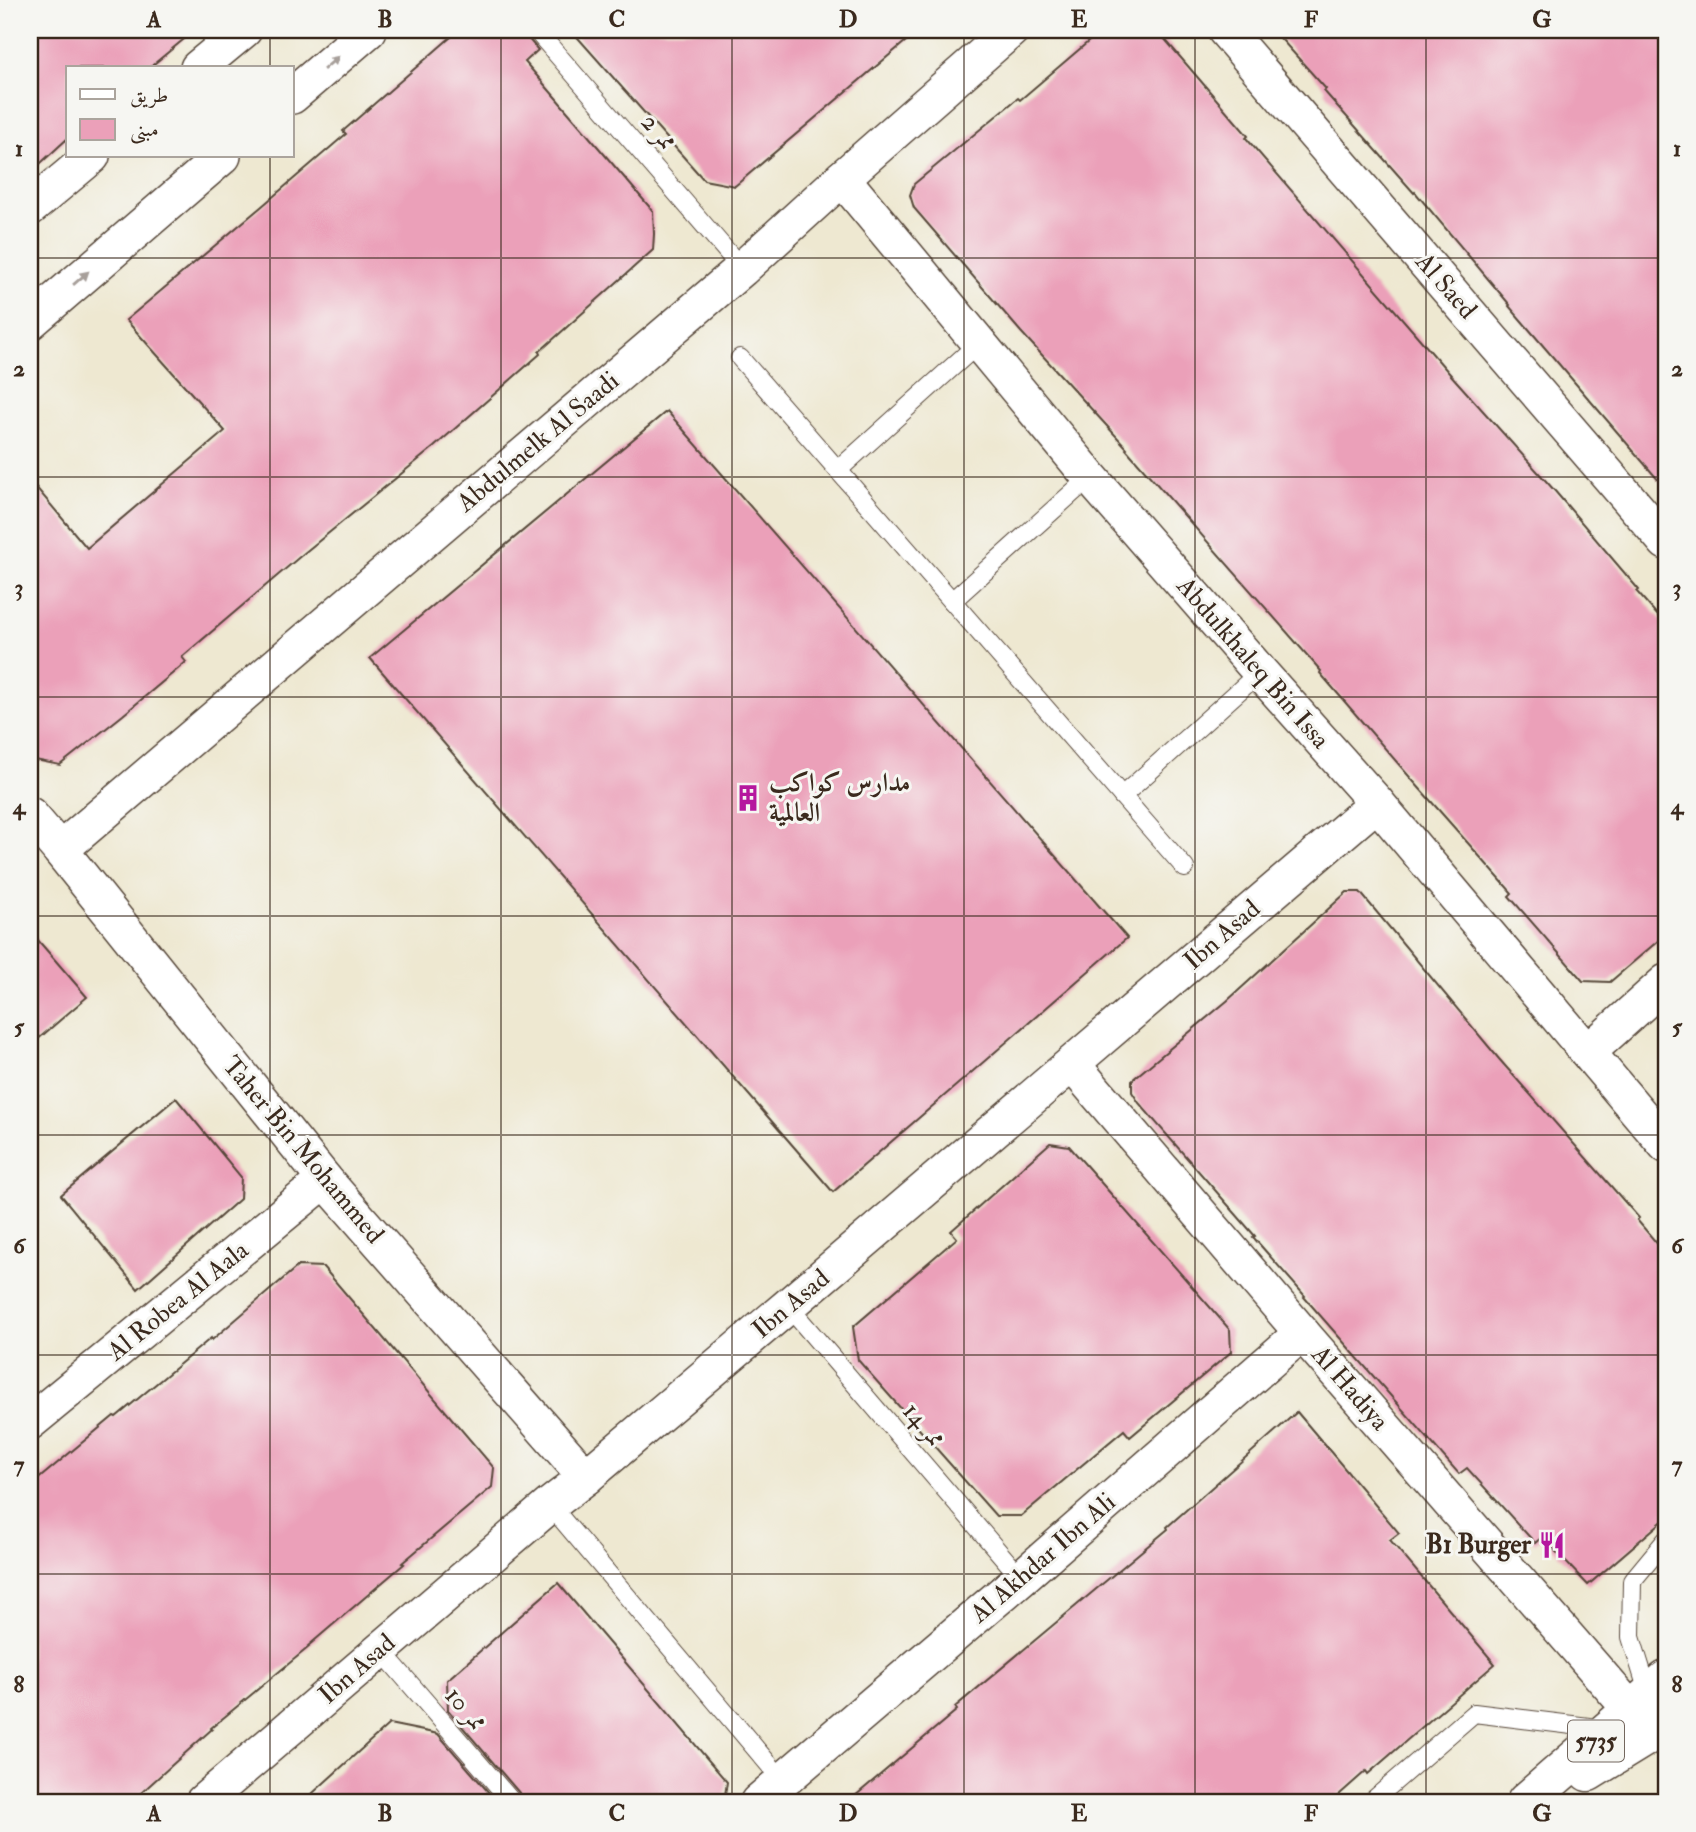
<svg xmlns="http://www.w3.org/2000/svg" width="1696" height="1832" font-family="'IM FELL Double Pica',Amiri,serif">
  <rect width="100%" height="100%" fill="#f6f6f2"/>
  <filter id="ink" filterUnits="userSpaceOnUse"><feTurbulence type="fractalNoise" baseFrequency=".0143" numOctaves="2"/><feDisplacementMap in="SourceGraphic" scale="14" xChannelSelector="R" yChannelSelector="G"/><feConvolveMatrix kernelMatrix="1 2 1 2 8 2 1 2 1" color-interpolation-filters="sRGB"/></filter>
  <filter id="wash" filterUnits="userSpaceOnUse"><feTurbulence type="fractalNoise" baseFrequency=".00686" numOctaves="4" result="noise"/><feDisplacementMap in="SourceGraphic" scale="28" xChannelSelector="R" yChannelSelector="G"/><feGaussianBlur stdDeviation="1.57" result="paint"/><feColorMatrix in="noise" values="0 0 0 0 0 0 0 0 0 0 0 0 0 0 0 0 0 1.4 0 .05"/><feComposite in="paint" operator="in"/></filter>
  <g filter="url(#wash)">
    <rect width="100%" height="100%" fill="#eee8d1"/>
    <g id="blocks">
      <g fill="#eba0b9">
        <path d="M30,30h165l-46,38h-81v70l-38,35z"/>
        <path d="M459,30h66l2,7 11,13 -13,12 128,149 1,23 -1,16 -114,102 1,2 -106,93 -131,107 -121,103 4,5 -63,53 -63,50 -30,-6v-279l57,68 138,-117 -99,-111 135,-113 85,-73 -3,-3z"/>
        <path d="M571,30h348l-184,156 -31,-6z"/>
        <path d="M1102,30h55l91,106 -2,2 204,236 104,116 85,100 -2,2 29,33v309l-56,48 -27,-1 -74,-85 3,-3 -98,-111 -94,-109 1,-2 -195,-222 1,-1 -106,-116 -107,-124 -4,-13 4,-11 104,-86 2,2z"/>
        <path d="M1273,30h393v459l-157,-183 1,-1 -95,-113 -1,1 -90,-102 2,-2z"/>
        <path d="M667,411l460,527 -294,254 -463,-534z"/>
        <path d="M1347,892h13l139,167 140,159 -2,2 29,34v264l-78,67 -46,-48 -7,6 -68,-75 -8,6 -155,-177 1,-1 -52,-59 2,-1 -116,-133 -7,-11v-12l95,-79z"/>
        <path d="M30,931l57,66 -57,49z"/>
        <path d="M176,1098l65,79 -1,22 -102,90 -77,-94z"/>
        <path d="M1050,1143l19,3 161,184 1,22 -101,85 -6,-7 -103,86h-25l-138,-156 -5,-33 104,-89 -6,-7z"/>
        <path d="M298,1266l25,1 171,201 -2,19 -90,76 2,1 -96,82 1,1 -98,81 1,1 -81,73h-101v-316l84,-70 2,1 95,-79 1,2z"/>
        <path d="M1297,1412l102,121 -9,7 105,124 -127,110 -2,-3 -35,31h-483l109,-92 -2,-3 213,-178 -1,-2z"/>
        <path d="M558,1583l169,199 -3,20h-201l-2,-7 -73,-85 -1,-30z"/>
        <path d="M389,1724l49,10 59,68h-194z"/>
      </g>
    </g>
  </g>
  <g filter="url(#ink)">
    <use href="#blocks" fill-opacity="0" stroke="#564639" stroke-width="2"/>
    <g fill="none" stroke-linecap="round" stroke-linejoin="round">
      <defs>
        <g id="lane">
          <path d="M536,30l206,239"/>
          <path d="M740,358l445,510"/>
          <path d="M838,470l141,-127"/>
          <path d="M952,601l138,-124"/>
          <path d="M1122,796l138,-124"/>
          <path d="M788,1306l233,272"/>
          <path d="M550,1505l233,276"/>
          <path d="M380,1649l132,153"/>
          <path d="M1649,1695l-18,-58 1,-56 34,-41"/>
          <path d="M1371,1802l103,-89 131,16"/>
        </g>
        <g id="street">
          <path d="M1225,30l441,512"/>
          <path d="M198,68l46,-38"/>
          <path d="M292,96l77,-66"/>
          <path d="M842,178l248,299 170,195 117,131 289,342"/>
          <path d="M30,208l62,-52"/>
          <path d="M30,322l193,-166"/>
          <path d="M30,815l30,35 265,330 261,297"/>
          <path d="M60,850l682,-581 100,-91 169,-148"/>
          <path d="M1588,1052l78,-70"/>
          <path d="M1072,1064l230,269 329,377"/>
          <path d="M30,1422l295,-242"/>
          <path d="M203,1802l347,-297 36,-28 202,-171 589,-503"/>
          <path d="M758,1802l263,-224 281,-245"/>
        </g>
        <g id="primary">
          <path d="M1588,1772l78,-48"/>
          <path d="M1526,1802l140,-122"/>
        </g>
      </defs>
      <use href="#lane" stroke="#564639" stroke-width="20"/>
      <use href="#street" stroke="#564639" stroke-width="38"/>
      <use href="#primary" stroke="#564639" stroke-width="41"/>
      <use href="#lane" stroke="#fff" stroke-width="18"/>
      <use href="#street" stroke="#fff" stroke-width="35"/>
      <use href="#primary" stroke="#fff" stroke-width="38"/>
    </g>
    <defs><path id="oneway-solid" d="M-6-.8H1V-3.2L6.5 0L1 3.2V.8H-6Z" transform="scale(1.75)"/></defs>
    <g fill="#a79f9a">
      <use href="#oneway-solid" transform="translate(331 63) rotate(-41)"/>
      <use href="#oneway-solid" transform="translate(81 278) rotate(-41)"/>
    </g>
  </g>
  <path fill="none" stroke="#3b2a1e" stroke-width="2" stroke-opacity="0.55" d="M270,30v38M501,30v1772M732,30v1772M964,30v1772M1195,30v1772M1426,30v1772M270,156v1646M30,258h1636M30,477h1636M30,697h1636M30,916h1636M30,1135h1636M30,1355h1636M30,1574h1636"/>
  <defs>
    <symbol id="building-bare" viewBox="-9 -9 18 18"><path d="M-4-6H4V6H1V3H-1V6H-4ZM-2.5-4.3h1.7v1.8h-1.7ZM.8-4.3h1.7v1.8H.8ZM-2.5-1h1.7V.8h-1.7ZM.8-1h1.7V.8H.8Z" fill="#b5179e" stroke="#f6f6f2" stroke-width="2.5" paint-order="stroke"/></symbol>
    <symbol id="restaurant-bare" viewBox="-9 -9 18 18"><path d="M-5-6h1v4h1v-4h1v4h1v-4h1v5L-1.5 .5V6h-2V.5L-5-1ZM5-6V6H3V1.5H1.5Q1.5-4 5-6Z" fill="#b5179e" stroke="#f6f6f2" stroke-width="2.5" paint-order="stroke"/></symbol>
  </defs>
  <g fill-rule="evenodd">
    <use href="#building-bare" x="729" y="779" width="38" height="38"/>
    <use href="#restaurant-bare" x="1533" y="1526" width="38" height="38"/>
  </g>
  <g text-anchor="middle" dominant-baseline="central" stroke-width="6" stroke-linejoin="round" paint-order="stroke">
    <rect fill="#f6f6f2" stroke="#73675e" stroke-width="2" x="1568" y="1720.5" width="56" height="41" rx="5"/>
    <g font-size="24" font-weight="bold" fill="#3b2a1e">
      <text x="1596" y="1741">5735</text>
    </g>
    <g font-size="26" fill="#3b2a1e" stroke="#f6f6f2">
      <text transform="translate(659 132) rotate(49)">ممر 2</text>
      <text transform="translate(1446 286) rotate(49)">Al Saed</text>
      <text transform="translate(538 442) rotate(-40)">Abdulmelk Al Saadi</text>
      <text transform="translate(1253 663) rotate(49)">Abdulkhaleq Bin Issa</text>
      <text transform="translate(1222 935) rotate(-41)">Ibn Asad</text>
      <text transform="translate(303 1150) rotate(50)">Taher Bin Mohammed</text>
      <text transform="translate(178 1301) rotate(-39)">Al Robea Al Aala</text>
      <text transform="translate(791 1304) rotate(-40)">Ibn Asad</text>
      <text transform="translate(1350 1388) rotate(49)">Al Hadiya</text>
      <text transform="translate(924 1425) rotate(49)">ممر 14</text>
      <text transform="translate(1043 1558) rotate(-41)">Al Akhdar Ibn Ali</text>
      <text transform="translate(357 1669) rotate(-41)">Ibn Asad</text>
      <text transform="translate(466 1709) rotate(49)">ممر 10</text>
    </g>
    <g font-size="26" font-weight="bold" fill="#3b2a1e" stroke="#f6f6f2" text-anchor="start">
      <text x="769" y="783">مدارس كواكب<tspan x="769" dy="30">العالمية</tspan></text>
      <text x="1531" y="1545" text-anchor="end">B1 Burger</text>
    </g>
  </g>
  <rect width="1696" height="1832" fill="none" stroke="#f6f6f2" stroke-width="77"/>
  <rect x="66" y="66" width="228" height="91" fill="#f6f6f2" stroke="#aba49d" stroke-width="2"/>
  <rect x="80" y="89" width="35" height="10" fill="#ffffff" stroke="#aba49d" stroke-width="2"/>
  <text x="130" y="102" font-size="21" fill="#3b2a1e">طريق</text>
  <rect x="80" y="119" width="35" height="21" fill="#eba0b9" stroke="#aba49d" stroke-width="2"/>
  <text x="130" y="136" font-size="21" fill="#3b2a1e">مبنى</text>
  <rect x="38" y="38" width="1620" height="1756" fill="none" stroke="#3b2a1e" stroke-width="2.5"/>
  <g font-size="23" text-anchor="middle" font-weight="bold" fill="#3b2a1e">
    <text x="154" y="27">A</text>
    <text x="385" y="27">B</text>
    <text x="617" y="27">C</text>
    <text x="848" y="27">D</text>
    <text x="1079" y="27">E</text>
    <text x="1311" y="27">F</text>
    <text x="1542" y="27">G</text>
    <text x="19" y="156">1</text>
    <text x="1677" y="156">1</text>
    <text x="19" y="376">2</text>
    <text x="1677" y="376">2</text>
    <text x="19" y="595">3</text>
    <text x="1677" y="595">3</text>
    <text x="19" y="814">4</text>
    <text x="1677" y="814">4</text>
    <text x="19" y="1034">5</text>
    <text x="1677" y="1034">5</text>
    <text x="19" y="1253">6</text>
    <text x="1677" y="1253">6</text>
    <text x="19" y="1472">7</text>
    <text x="1677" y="1472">7</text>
    <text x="19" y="1692">8</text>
    <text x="1677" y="1692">8</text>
    <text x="154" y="1821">A</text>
    <text x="385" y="1821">B</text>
    <text x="617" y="1821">C</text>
    <text x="848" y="1821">D</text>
    <text x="1079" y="1821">E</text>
    <text x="1311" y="1821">F</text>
    <text x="1542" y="1821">G</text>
  </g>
</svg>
